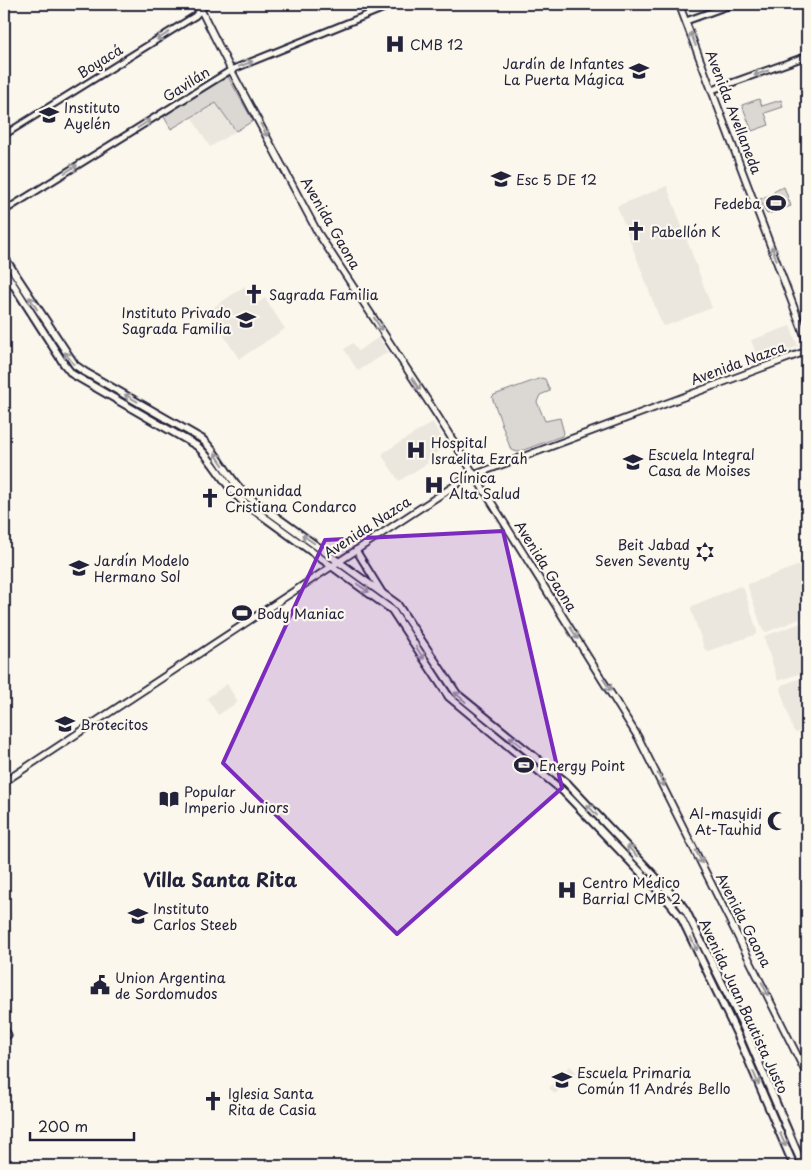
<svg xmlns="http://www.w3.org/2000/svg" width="811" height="1170" font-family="'Playpen Sans',sans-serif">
  <rect width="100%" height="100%" fill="#fbf7ec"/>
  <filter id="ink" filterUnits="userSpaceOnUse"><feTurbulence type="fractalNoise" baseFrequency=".02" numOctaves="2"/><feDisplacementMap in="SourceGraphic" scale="10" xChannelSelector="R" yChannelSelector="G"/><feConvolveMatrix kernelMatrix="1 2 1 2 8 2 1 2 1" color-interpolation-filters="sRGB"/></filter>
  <g filter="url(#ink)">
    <g fill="#ebe7df">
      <path d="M216,103l20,28 -26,16 -18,-29z"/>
      <path d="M667,186l45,122 -47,18 -3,-1 -45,-119z"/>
      <path d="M245,286l11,18 9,-6 20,31 -46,30 -31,-48z"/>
      <path d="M790,326l8,20 -39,15 -8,-21z"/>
      <path d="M379,337l9,15 -30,19 -14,-22 9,-6 5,8z"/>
      <path d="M431,423h2l14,23 -20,14 1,3 -29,18 -16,-24v-4z"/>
      <path d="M797,566h2l8,23v27l-40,16 -4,-1 -15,-44v-3z"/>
      <path d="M740,586l4,3 13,42v3l-49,17 -3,-1 -14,-41 1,-3z"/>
      <path d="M807,621v50l-29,10 -14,-44 3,-2z"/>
      <path d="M807,676v53l-11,4 -3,-3 -13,-42 2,-3z"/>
      <path d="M227,684l11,18 -20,13 -11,-17z"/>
      <path d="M570,1066l6,6 -21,22 -6,-6z"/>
    </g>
    <g fill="#dbd8d3" stroke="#7e7d87">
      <path d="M227,75l26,46 -17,10 -20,-28 -45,26 -7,-12 1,-4z"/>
      <path d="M759,99l3,7 19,-6 2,7 -18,6 4,12 -17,6 -10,-26z"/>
      <path d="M784,187l7,19 -23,8 -2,-1 -6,-14 15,-6 -1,-2z"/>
      <path d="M541,378l4,1 5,12 -10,4 -3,7 8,19 15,-3 4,15 -2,3 -44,16 -7,-2 -19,-53 2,-2z"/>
    </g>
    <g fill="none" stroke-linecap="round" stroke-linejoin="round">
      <defs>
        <g id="tertiary">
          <path d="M686,21l47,-17"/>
          <path d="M712,90l95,-34"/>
          <path d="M4,135l191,-119 11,-12"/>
          <path d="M4,211l227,-141 163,-66"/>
          <path d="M356,550l26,42"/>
          <path d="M4,1028l4,7 -4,3"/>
        </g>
        <g id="secondary">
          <path d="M198,4l33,66 87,163 119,182 201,322 169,338"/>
          <path d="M679,4l128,338"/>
          <path d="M4,782l462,-304 341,-127"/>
        </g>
        <g id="primary">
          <path d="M4,257l71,108 10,7 117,67c18,16 26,40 44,56l151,109 60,90 110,89 114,121 5,7 55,110 62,145"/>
          <path d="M4,270l60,94 8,10 125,72c18,16 27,39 45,55l150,109 57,87 115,95 105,110 12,15 58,121 55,128"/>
        </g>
      </defs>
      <use href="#tertiary" stroke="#22223b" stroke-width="9"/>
      <use href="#secondary" stroke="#22223b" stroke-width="9"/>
      <use href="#primary" stroke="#22223b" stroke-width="10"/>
      <use href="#tertiary" stroke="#fbf7ec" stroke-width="5"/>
      <use href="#secondary" stroke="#fbf7ec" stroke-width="5.5"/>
      <use href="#primary" stroke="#fbf7ec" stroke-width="6"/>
    </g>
    <defs><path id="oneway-shaft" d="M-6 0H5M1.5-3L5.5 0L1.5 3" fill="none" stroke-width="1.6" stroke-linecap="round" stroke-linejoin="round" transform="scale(1.25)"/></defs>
    <g stroke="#99979c">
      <use href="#oneway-shaft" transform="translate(163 36) rotate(148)"/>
      <use href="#oneway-shaft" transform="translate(693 39) rotate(-111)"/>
      <use href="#oneway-shaft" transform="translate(246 64) rotate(-21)"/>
      <use href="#oneway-shaft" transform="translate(761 73) rotate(161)"/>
      <use href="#oneway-shaft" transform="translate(144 124) rotate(-32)"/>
      <use href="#oneway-shaft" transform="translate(264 130) rotate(61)"/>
      <use href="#oneway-shaft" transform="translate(71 169) rotate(-32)"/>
      <use href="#oneway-shaft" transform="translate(774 253) rotate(-111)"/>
      <use href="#oneway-shaft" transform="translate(33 303) rotate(-123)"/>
      <use href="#oneway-shaft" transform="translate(378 324) rotate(58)"/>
      <use href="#oneway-shaft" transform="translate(69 358) rotate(-127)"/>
      <use href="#oneway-shaft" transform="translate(416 384) rotate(57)"/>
      <use href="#oneway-shaft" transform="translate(131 398) rotate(-151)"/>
      <use href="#oneway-shaft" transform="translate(219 459) rotate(-124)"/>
      <use href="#oneway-shaft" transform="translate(308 539) rotate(-145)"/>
      <use href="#oneway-shaft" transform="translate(363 588) rotate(35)"/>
      <use href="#oneway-shaft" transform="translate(574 633) rotate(58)"/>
      <use href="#oneway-shaft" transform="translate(420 653) rotate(57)"/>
      <use href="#oneway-shaft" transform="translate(607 685) rotate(58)"/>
      <use href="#oneway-shaft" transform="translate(460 697) rotate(-139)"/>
      <use href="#oneway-shaft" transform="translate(515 741) rotate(-141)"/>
      <use href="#oneway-shaft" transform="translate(661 780) rotate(63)"/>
      <use href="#oneway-shaft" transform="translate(592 810) rotate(-133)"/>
      <use href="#oneway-shaft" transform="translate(632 851) rotate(-134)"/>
      <use href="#oneway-shaft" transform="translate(699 857) rotate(63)"/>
      <use href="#oneway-shaft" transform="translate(694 944) rotate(65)"/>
      <use href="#oneway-shaft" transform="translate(765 989) rotate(64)"/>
      <use href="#oneway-shaft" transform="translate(756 1078) rotate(67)"/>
      <use href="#oneway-shaft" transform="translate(783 1140) rotate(67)"/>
    </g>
  </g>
  <path fill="#7b2cbf" fill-opacity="0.2" stroke="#7b2cbf" stroke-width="4" stroke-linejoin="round" d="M503,531l59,257 -165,146 -174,-171 102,-223z"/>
  <defs>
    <symbol id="hospital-bare" viewBox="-9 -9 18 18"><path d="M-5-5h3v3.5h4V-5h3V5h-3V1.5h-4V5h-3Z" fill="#22223b" stroke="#fbf7ec" stroke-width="2.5" paint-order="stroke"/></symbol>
    <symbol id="school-bare" viewBox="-9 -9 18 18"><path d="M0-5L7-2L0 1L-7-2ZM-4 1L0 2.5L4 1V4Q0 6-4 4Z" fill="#22223b" stroke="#fbf7ec" stroke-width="2.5" paint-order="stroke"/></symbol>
    <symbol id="stadium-bare" viewBox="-9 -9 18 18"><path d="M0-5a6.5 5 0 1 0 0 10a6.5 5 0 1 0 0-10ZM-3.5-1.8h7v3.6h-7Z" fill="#22223b" stroke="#fbf7ec" stroke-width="2.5" paint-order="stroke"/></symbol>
    <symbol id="church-bare" viewBox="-9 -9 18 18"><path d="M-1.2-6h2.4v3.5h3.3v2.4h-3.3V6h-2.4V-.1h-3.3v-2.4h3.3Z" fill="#22223b" stroke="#fbf7ec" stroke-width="2.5" paint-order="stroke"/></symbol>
    <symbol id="synagogue-bare" viewBox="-9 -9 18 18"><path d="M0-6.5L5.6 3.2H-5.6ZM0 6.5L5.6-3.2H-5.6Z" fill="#22223b" stroke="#fbf7ec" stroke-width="2.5" paint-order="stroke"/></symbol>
    <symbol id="library-bare" viewBox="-9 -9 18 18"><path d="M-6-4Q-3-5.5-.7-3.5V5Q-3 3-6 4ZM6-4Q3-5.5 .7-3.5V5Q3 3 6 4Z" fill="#22223b" stroke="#fbf7ec" stroke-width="2.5" paint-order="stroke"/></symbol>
    <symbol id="mosque-bare" viewBox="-9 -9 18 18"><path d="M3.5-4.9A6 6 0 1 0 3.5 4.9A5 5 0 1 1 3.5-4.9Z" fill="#22223b" stroke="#fbf7ec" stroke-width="2.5" paint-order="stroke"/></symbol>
    <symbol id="civic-bare" viewBox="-9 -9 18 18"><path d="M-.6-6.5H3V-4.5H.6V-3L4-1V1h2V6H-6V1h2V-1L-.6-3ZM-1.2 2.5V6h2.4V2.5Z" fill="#22223b" stroke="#fbf7ec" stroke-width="2.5" paint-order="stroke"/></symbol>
  </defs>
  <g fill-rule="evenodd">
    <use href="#hospital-bare" x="381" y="30" width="28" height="28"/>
    <use href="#school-bare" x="625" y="57" width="28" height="28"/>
    <use href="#school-bare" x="35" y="101" width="28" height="28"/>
    <use href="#school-bare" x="487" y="165" width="28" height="28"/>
    <use href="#stadium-bare" x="762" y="189" width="28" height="28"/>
    <use href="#church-bare" x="622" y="217" width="28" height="28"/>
    <use href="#church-bare" x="240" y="280" width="28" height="28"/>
    <use href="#school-bare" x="232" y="306" width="28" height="28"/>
    <use href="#hospital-bare" x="402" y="436" width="28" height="28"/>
    <use href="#school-bare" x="619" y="448" width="28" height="28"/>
    <use href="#hospital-bare" x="420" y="471" width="28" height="28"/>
    <use href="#church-bare" x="196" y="484" width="28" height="28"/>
    <use href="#synagogue-bare" x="691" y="538" width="28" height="28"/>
    <use href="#school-bare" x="65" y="554" width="28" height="28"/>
    <use href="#stadium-bare" x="228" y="599" width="28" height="28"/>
    <use href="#school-bare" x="51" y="710" width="28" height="28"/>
    <use href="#stadium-bare" x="510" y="751" width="28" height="28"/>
    <use href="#library-bare" x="155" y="785" width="28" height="28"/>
    <use href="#mosque-bare" x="763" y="807" width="28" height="28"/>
    <use href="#hospital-bare" x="553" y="876" width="28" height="28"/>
    <use href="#school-bare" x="124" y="902" width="28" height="28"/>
    <use href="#civic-bare" x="86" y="971" width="28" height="28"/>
    <use href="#school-bare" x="548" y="1066" width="28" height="28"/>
    <use href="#church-bare" x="199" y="1087" width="28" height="28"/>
  </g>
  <g text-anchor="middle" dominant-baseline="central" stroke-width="4.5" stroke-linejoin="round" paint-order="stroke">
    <g font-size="14" fill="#22223b" stroke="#fbf7ec" text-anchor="start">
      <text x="410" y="44">CMB 12</text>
      <text x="624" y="63" text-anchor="end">Jardín de Infantes<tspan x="624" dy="16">La Puerta Mágica</tspan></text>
      <text x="64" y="107">Instituto<tspan x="64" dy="16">Ayelén</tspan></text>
      <text x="516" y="179">Esc 5 DE 12</text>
      <text x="761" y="203" text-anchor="end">Fedeba</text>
      <text x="651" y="231">Pabellón K</text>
      <text x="269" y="294">Sagrada Familia</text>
      <text x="231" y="312" text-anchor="end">Instituto Privado<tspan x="231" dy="16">Sagrada Familia</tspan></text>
      <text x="431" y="442">Hospital<tspan x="431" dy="16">Israelita Ezrah</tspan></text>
      <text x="648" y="454">Escuela Integral<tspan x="648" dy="16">Casa de Moises</tspan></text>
      <text x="449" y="477">Clínica<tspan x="449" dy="16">Alta Salud</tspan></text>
      <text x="225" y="490">Comunidad<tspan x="225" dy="16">Cristiana Condarco</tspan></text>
      <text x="690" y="544" text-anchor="end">Beit Jabad<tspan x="690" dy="16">Seven Seventy</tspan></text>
      <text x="94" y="560">Jardín Modelo<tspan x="94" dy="16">Hermano Sol</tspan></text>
      <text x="257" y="613">Body Maniac</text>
      <text x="80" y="724">Brotecitos</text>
      <text x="539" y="765">Energy Point</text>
      <text x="184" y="791">Popular<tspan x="184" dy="16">Imperio Juniors</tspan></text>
      <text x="762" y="813" text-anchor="end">Al-masyidi<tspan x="762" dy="16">At-Tauhid</tspan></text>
      <text x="582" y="882">Centro Médico<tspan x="582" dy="16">Barrial CMB 2</tspan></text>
      <text x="153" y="908">Instituto<tspan x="153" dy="16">Carlos Steeb</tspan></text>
      <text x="115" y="977">Union Argentina<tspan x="115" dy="16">de Sordomudos</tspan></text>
      <text x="577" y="1072">Escuela Primaria<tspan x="577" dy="16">Común 11 Andrés Bello</tspan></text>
      <text x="228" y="1093">Iglesia Santa<tspan x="228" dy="16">Rita de Casia</tspan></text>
    </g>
    <g font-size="14" fill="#22223b" stroke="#fbf7ec">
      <text transform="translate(100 61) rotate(-32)">Boyacá</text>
      <text transform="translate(186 84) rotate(-32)">Gavilán</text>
      <text transform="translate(734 112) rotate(69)">Avenida Avellaneda</text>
      <text transform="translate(331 223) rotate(60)">Avenida Gaona</text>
      <text transform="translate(738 363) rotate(-20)">Avenida Nazca</text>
      <text transform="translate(367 527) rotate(-33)">Avenida Nazca</text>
      <text transform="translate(546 566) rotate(58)">Avenida Gaona</text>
      <text transform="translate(744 920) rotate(63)">Avenida Gaona</text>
      <text transform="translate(744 1006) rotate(65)">Avenida Juan Bautista Justo</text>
    </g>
    <g font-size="19" font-weight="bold" fill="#22223b" stroke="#fbf7ec">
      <text x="220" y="879">Villa Santa Rita</text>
    </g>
  </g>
  <rect width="811" height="1170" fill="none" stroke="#fbf7ec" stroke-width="20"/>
  <rect x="10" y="10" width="791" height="1150" fill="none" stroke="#22223b" stroke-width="2" filter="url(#ink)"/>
  <path d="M30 1132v8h104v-8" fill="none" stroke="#22223b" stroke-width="2.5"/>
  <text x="38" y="1132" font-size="15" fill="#22223b" stroke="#fbf7ec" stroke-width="4" paint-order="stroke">200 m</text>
</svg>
